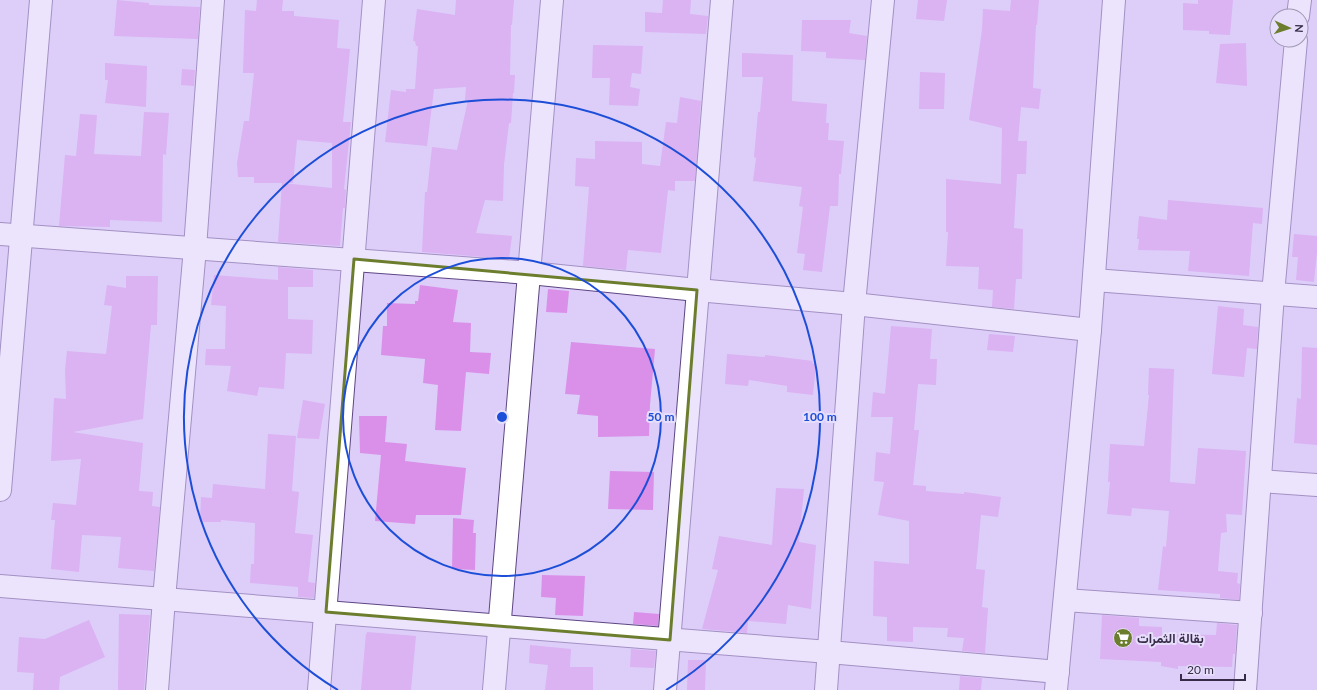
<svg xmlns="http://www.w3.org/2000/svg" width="1317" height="690" font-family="Lato,Vazirmatn,sans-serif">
  <rect width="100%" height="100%" fill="#dccef9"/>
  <g fill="#da90e9">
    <path d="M117,0l32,3v2l51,2 -2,32 -84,-3z"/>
    <path d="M257,0h26l-1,11h12v5l45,4 -2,28 13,1 -7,73h8l-7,67 2,1 -1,18h-2l-3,38 -62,-4 4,-59 50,5v-45l-35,-3 -4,43h-39v-6h-16l-1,-14 7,-42h5l5,-48h-11l2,-63 11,1z"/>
    <path d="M456,0h58l-2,25h-1l-1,50h5l-1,18h-1l-2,30h-2l-5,42 -1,36 -18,-1 -9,33 36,3 -3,23 -87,-7 3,-60h2l5,-45 25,3 11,-50h-3l1,-13 -32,2 -7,57 -42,-4 6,-52 15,2v-3h9l3,-43h-2l-1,-5h-2l4,-32 38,6z"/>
    <path d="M663,0h28l-1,14 18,2 -2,18 -61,-2v-20l17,1z"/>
    <path d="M918,0h29l-3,21 -28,-2z"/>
    <path d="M1011,0h28l-2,25h-1l-3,63 8,1 -2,20 -18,-2 -3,34h9l-1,33h-9l-3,54 9,1 -1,50h-6l-2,30 -22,-2 1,-17 -15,-1 1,-22 -33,-1 2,-34h-2v-53l55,5 1,-56 -33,-8 13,-90 1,-21 27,2z"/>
    <path d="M1198,0h35l-3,35 -21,-1v-3l-26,-1v-27l15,1z"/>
    <path d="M802,20h49l-2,13 18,3 -2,24 -39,-2v-6l-25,-1z"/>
    <path d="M1246,43l1,43 -31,-3 4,-39z"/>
    <path d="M593,45l50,1 -2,28 -9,-1 -2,14 10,2 -2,17 -29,-1 1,-27h-18z"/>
    <path d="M742,53l51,2 -1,46 35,3 -1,19h3l-1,17 16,1 -3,33h-2l-1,32h-8l-8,66 -19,-2 2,-16 -8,-1 6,-46 -4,-1 3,-19 -49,-6 3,-23 -2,-1 4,-45h2l3,-35h-21z"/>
    <path d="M105,63l42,3 -1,41 -41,-4 3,-23h-3z"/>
    <path d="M182,69l13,1 -1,16 -13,-1z"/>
    <path d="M920,72l25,1 -1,36h-25z"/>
    <path d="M680,97l21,4 -6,80h-20v10l-7,-1 -7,63 -33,-3 -2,20 -43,-4 6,-79 -14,-1 1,-28 19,1v-18l47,1v22l18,2 6,-44 11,1z"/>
    <path d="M144,112l25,1 -3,42 -3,-1 -1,68 -52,-2v7l-51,-1 6,-71 11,1 4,-42 17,1 -3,39 47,2z"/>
    <path d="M1168,200l95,8 -1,16 -9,-1 -4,53 -61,-5 2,-20 -52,-1 1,-11h-2l2,-23 28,4z"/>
    <path d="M1294,234l23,2v16l-3,30 -18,-2 2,-23h-6z"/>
    <path d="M278,267l35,3v17h-25v32l25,1 -1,34 -26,-1 -2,36 -25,-2 -2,9 -30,-5 4,-25 -26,-1 1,-16h19l1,-43 -15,-1 3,-30 64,5z"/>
    <path d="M126,276h32l-1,49h-6l-8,94 -70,13 70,11 -4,48 14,1 -1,14 8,1 -6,64 -36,-3 3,-31 -39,-2 -3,37 -28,-3 4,-49h-4l2,-17 23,2 5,-46 -30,2 3,-63 12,1 -1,-29 2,-19 39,3 6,-48 -8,-1 3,-20 19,3z"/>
    <path d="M420,285l38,5 -5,32 18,1 -1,29 21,1 -2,21 -23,-2 -5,59 -26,-1 3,-45 -15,-2 2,-24 -44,-4 2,-29h4v-23l28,1v-3h3z"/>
    <path d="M548,289l21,2 -2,22 -21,-1z"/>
    <path d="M1218,306l26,3 -1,16 15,2 -1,22 -10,-1 -3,29 -32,-3z"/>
    <path d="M891,326l41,3 -2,30h7l-1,26 -18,-1 -4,46h5l-6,55 13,1v5l38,3v-2l37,5 -3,20 -17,-2 -5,54 9,1 -3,37 6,1 -3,45 -23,-2 2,-13 -17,-1 1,-9 -35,-1v15l-26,-1v-24l-14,-1 1,-55 35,3v-43l-31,-6 6,-33 -10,-1 2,-29 14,2 3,-37h-22l2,-25 12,2z"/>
    <path d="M989,334l26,2 -2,16 -26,-2z"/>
    <path d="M571,342l84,7 -5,56 -1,31 -51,1v-21l-21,-2 3,-19 -15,-1z"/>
    <path d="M1302,347l15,1v97l-23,-2 3,-45 4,1z"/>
    <path d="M727,354l38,3v-2l48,6 -1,2 4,1 -3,31 -26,-3v-6l-38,-6 -1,6 -23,-2z"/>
    <path d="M1149,368l25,1 -4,113 25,2 3,-36 48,3 -4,64 -16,-1 1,18 -6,1 -3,38 20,2 -1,10 3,1 -1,16 -19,-2v-4l-62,-4 5,-44 3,1 3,-36 -37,-3 -1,8 -24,-2 3,-32h-2l2,-38 34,2 5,-51h-1z"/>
    <path d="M303,400l22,4 -6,35 -22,-1z"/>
    <path d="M359,416h28l-2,26 22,2 -2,17 61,7 -5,47h-45l-1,9 -40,-3 6,-66 -21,-2z"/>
    <path d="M268,434l28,2 -4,55 7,1 -4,41 18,2 -5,47 7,1 -1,15 -16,-1v-10l-48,-4 1,-19h3l1,-41 -34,-3v2h-21l1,-25 11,1 1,-14 52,5z"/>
    <path d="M610,471l44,1 -1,38 -45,-1z"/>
    <path d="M776,488l28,1 -5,53 17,3 -5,64 -23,-4 -2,19 -38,-3 -1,12 -45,-4 16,-59 -6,-1 7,-33 53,9z"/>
    <path d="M453,518l21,2 -1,13h3l-1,37 -23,-1z"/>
    <path d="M542,575l43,1 -2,40 -28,-1 1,-17 -15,-1z"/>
    <path d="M634,612l25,2 -1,12 -25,-2z"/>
    <path d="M119,614l31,1 -6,75h-26z"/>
    <path d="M1102,615l37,3v8l23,1v7l54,1 1,-12 20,2 -2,29h-2l-1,13 -54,-1v3l-17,-3v-4l-61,-3z"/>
    <path d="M89,620l16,37 -45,20 -1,13h-26l1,-17 -17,-1 2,-35 26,2z"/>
    <path d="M367,632l49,4 -5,54h-50l5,-57 1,1z"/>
    <path d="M530,645l41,4 -1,18h23v23h-48l3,-25 -19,-2z"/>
    <path d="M631,649l25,2 -2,17 -24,-1z"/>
    <path d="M688,660h18l-1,30h-18z"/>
    <path d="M960,676l22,2 -1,12h-22z"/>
  </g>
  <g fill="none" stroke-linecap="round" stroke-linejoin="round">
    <defs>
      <g id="minor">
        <path d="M1298,16l2,-16"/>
        <path d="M0,234l530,39 167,17 157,14 236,26"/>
        <path d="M1094,280l223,17"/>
        <path d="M1260,481l57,4"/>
        <path d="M0,490l41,-490"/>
        <path d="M0,586l829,66 229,20"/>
        <path d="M1065,600l186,13"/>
        <path d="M157,690l7,-91 31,-351 18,-248"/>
        <path d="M319,690l55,-690"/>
        <path d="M494,690l58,-690"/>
        <path d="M665,690l57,-690"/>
        <path d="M826,690l28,-386 29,-304"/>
        <path d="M1245,690l28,-396 23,-254"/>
      </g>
      <path id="tertiary" d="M1056,690l34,-360 24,-330"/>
    </defs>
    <use href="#minor" stroke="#5e4583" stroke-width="24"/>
    <use href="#tertiary" stroke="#5e4583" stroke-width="24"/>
    <use href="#minor" stroke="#fff" stroke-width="22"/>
    <use href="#tertiary" stroke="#fff" stroke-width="22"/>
  </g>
  <path d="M0 0H1317V690H0ZM354,259l343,31 -27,350 -344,-28z" fill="#dccef9" fill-opacity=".55" fill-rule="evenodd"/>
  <path fill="none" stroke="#6c7e2d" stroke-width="3" stroke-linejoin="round" d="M354,259l343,31 -27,350 -344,-28z"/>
  <g fill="none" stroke="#1d4ed8" stroke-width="2">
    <circle cx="502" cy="417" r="159"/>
    <path d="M338 690A318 318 0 1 1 666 690"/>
  </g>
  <defs>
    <symbol id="supermarket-disc" viewBox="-11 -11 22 22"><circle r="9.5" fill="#6c7e2d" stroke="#e7defb"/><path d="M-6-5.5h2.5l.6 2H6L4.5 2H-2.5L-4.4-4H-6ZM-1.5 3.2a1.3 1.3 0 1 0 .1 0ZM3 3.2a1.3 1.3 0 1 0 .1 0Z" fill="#fff"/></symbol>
  </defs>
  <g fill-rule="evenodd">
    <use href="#supermarket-disc" x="1112" y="627" width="22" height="22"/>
  </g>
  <g text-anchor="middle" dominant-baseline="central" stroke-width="4" stroke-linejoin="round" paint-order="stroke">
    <g font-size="13" font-weight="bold" fill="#362c48" stroke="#e7defb" text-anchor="start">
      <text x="1137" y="638">بقالة الثمرات</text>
    </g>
  </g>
  <circle cx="502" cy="417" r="6" fill="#1d4ed8" stroke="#e7defb" stroke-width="2"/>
  <g font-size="12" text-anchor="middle" font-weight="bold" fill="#1d4ed8" stroke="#e7defb" stroke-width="4" stroke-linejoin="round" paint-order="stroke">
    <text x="661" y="421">50 m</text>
    <text x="820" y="421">100 m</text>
  </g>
  <g transform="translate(1289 28) rotate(93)"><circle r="19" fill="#e7defb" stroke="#a097b3"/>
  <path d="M0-3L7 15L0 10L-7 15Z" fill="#6c7e2d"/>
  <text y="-6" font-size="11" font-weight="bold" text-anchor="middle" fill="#362c48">N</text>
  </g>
  <path d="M1181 674v6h64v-6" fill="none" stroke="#362c48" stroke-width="2"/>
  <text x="1187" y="674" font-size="12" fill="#362c48" stroke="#e7defb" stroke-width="3" paint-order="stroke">20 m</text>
</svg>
